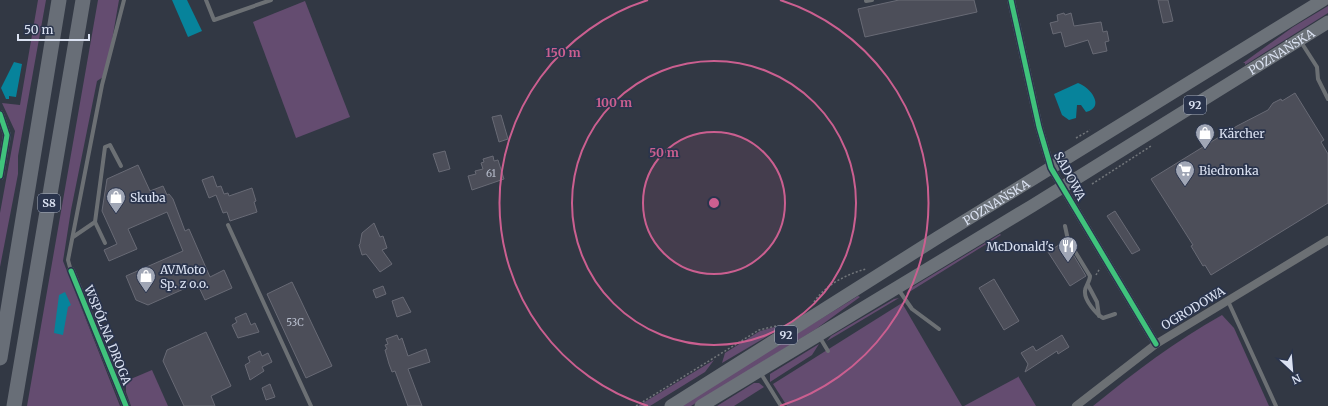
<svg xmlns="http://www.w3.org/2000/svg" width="1328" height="406" font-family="Merriweather,serif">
  <rect width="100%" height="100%" fill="#323844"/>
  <g fill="#644c70">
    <path d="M38,0h8l-28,156v18l-18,93v-54l15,-82 -13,-28 18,2z"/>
    <path d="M98,0h21l-13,75 -9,6 -26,129 -8,51 57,145h-93z"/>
    <path d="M305,1l45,116 -54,21 -43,-116z"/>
    <path d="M1328,6v7l-83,52v-2h-2l50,-36z"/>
    <path d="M1000,234l1,1 -95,59 3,-5z"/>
    <path d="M858,296l2,1 -44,32 -125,77h-12z"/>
    <path d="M899,298l-72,43 4,-5 63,-37z"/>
    <path d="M902,303l60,103h-175l-14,-22z"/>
    <path d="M1222,315l12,13 35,78h-176c43,-35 81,-64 129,-91z"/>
    <path d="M782,325l1,2 -61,36 3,-10 35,-22z"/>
    <path d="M819,344l-7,11 -42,27v-8z"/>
    <path d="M714,360l-9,12 -55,34h-12z"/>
    <path d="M152,370l16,36h-37l-5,-14v-11z"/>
    <path d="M1018,376l18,30h-72l54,-29z"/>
    <path d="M754,383h5l5,4 -30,19h-17z"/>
  </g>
  <g fill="#07839b">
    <path d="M172,0h15l15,31 -14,6z"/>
    <path d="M14,62l8,2 -6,33 -7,-1v3h-3l-5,-11z"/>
    <path d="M1078,83c12,4 28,24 8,29l-5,-7h-4l-1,13 -7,2 -7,-5 -8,-21z"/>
    <path d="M65,292l6,13 -3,2 -5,28 -9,-2 5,-38z"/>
  </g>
  <g fill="#4c4e59" stroke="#686a75">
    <path d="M899,0h75l3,12 -112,25 -7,-28z"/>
    <path d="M1158,0h10l5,21 -10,2z"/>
    <path d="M1064,13l1,2 6,-2 3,13 27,-4 2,10 4,-1 2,10 -4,1 2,9 -14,3 -5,-14 -23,7 -4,-15 -8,2 -3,-11 8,-2 -1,-6z"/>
    <path d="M1295,93l29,47 -3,2 7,12v49l-117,72 -6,-10 -2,1 -12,-20 2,-1 -42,-66 86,-53 31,-16 5,-7 8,-4 1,2z"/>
    <path d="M501,115l7,24 -9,3 -7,-25z"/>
    <path d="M445,151l5,18 -11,3 -6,-18z"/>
    <path d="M493,156l1,5 4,-1 6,19 -32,11 -4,-14 8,-2 -1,-3 8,-2 -2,-6 3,-1 -1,-3z"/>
    <path d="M138,165l12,26 13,-5 4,9 2,-1 4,5 12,32 4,-2 21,48 14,-7 8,18 -27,12 -8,-17 -49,22 -12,-5 -10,-24 57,-25 -16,-39 -39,17 9,20 -28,12 -5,-11 13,-6 -15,-33 5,-32z"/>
    <path d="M213,176l4,11 4,-1 3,8 4,-1 1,3 23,-8 4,13 -2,1 3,10 -27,9 -3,-9 -4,1 -7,-18 -7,3 -7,-18z"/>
    <path d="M1115,211l25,39 -8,4 -25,-38z"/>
    <path d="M374,223l6,14 3,-1 4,12 -5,2 10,14 -12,8 -14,-18 -4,1 -3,-10 1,-1 2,-11z"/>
    <path d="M1065,241l21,35 -16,10 -22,-34z"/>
    <path d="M994,279l25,42 -15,9 -25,-42z"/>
    <path d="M292,282l40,84 -26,12 -39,-84z"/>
    <path d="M383,286l3,8 -10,4 -3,-8z"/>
    <path d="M403,297l8,15 -14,5 -5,-16z"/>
    <path d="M246,313l5,12 4,-2 4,9 -21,6 -6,-13 5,-3 -2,-4z"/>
    <path d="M206,332l25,54 -20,10 4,10h-31l-21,-45 4,-11z"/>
    <path d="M397,335l2,5 3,-2 6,18 18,-7 4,13 -22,7 14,37h-14l-13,-35 -3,1 -3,-8 -4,-14 2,-1 -2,-4 3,-1 -2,-5z"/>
    <path d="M1062,335l7,12 -11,7 -1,-3 -32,21 3,-8 -7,-11 12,-7 3,5z"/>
    <path d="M260,351l2,5 6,-3 4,9 -10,5 2,4 -14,9 -5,-15 5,-3 -2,-5z"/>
    <path d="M270,384l5,13 -9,3 -4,-12z"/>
  </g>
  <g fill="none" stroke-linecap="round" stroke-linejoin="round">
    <g stroke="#72767b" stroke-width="1.5" stroke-dasharray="2 2" stroke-linecap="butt">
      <path d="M1076,138l14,-8"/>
      <path d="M1092,184l59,-38"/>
      <path d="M1096,275l4,-7"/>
      <path d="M814,302c11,-17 33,-28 52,-33"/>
      <path d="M636,406l123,-76 17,-4"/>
    </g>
    <g stroke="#6c7074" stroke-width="4">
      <path d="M206,0l8,20 57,-20"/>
      <path d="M866,1l6,-1"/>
      <path d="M1301,42l16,25 1,12 10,20"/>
      <path d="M95,222l10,21"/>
      <path d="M228,225l83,181"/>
      <path d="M1065,226l3,14 22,36c0,6 -5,10 -5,15 -1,9 11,23 18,27l12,-4"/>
      <path d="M73,237l22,-15 10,-75 5,-2 11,21"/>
      <path d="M71,271l-3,-11 34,-175 22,-85"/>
      <path d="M1088,285l9,17 2,14"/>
      <path d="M898,289l14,20 27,20"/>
      <path d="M1228,301l48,105"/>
      <path d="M819,336l9,15"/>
      <path d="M760,372l21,34"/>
    </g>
    <g stroke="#6c7074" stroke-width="8">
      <path d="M1011,0l28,127 12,41 105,176"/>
      <path d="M0,114l7,21 -7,41"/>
      <path d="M71,271l55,135"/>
      <path d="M1076,406l80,-62 172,-104"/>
    </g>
    <g stroke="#6c7279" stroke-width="13">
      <path id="s1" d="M671,406l266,-168 386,-238"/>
      <path id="s2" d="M701,406l331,-200 296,-184"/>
    </g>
    <g stroke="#686e77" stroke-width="15">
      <path d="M0,358l59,-358"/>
      <path d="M14,406l69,-406"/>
    </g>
    <defs>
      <g id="cycleway">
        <path d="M1011,0l28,127 12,41 105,176"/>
        <path d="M0,114l7,21 -7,41"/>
        <path d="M71,271l55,135"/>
      </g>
    </defs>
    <use href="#cycleway" stroke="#2a344c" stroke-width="8"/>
    <use href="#cycleway" stroke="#40c37c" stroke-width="5"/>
  </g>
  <circle cx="714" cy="203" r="71" fill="#cb5f90" fill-opacity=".12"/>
  <g fill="none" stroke="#cb5f90" stroke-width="2">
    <circle cx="714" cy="203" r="71"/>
    <circle cx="714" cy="203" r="142"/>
    <path d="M648 406A213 213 0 0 1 648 0M780 0A213 213 0 0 1 780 406"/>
  </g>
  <defs>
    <symbol id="shop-pin" viewBox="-11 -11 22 30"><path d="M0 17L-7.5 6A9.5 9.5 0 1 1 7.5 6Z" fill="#a0a6b5" stroke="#2a344c"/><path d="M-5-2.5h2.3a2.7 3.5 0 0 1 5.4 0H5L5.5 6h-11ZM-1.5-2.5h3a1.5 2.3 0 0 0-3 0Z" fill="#fff"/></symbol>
    <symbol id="supermarket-pin" viewBox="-11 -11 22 30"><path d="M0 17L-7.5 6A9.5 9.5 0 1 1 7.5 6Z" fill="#a0a6b5" stroke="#2a344c"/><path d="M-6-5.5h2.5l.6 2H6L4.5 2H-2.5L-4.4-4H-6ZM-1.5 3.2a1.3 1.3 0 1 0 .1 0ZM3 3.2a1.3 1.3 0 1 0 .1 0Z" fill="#fff"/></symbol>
    <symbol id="restaurant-pin" viewBox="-11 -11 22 30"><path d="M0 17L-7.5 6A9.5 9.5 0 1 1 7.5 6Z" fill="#a0a6b5" stroke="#2a344c"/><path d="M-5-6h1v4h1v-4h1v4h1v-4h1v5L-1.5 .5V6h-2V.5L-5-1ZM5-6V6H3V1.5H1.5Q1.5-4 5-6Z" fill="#fff"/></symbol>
  </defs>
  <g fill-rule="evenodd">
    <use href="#shop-pin" x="1194" y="122" width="22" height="30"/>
    <use href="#supermarket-pin" x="1174" y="159" width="22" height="30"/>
    <use href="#shop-pin" x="105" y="186" width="22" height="30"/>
    <use href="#restaurant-pin" x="1057" y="235" width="22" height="30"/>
    <use href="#shop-pin" x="135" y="265" width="22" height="30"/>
  </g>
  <g text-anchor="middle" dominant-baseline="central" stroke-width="3.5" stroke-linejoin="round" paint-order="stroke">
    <g font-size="10" fill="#b7bdcc">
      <text x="491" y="173">61</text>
      <text x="295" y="322">53C</text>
    </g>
    <g fill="#2a344c" stroke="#a6aec0" stroke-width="1">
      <rect x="1184" y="96" width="22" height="18" rx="3"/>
      <rect x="38" y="194" width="22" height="18" rx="3"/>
      <rect x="775" y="326" width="22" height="18" rx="3"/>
    </g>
    <g font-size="11" font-weight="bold" fill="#dbe2f2">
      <text x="1195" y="105">92</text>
      <text x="49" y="203">S8</text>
      <text x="786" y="335">92</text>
    </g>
    <g font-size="12" fill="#dbe2f2" stroke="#2a344c">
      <text stroke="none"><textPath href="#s2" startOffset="680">POZNAŃSKA</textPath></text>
      <text transform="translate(1070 176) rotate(62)">SADOWA</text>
      <text stroke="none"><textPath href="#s1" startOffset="384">POZNAŃSKA</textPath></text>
      <text transform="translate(1193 308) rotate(-31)">OGRODOWA</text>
      <text transform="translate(108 335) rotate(68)">WSPÓLNA DROGA</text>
    </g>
    <g font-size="12" fill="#dbe2f2" stroke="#2a344c" text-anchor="start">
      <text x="1219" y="133">Kärcher</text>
      <text x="1199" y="170">Biedronka</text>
      <text x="130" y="197">Skuba</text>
      <text x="1054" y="246" text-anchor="end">McDonald's</text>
      <text x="160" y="269">AVMoto<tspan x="160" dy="14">Sp. z o.o.</tspan></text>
    </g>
  </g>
  <circle cx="714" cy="203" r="6" fill="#cb5f90" stroke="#2a344c" stroke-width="2"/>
  <g font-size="12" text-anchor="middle" font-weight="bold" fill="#cb5f90" stroke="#2a344c" stroke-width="3.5" stroke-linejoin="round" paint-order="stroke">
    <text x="563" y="57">150 m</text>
    <text x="614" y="107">100 m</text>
    <text x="664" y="157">50 m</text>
  </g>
  <g transform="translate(1292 370) rotate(154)" stroke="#2a344c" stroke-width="3" paint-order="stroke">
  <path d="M0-3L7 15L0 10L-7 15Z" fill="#dbe2f2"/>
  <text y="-6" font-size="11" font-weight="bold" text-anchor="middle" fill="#dbe2f2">N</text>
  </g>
  <path d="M18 34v6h71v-6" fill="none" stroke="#dbe2f2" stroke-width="2"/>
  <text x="24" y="34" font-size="12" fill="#dbe2f2" stroke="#2a344c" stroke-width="3" paint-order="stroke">50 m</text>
</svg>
